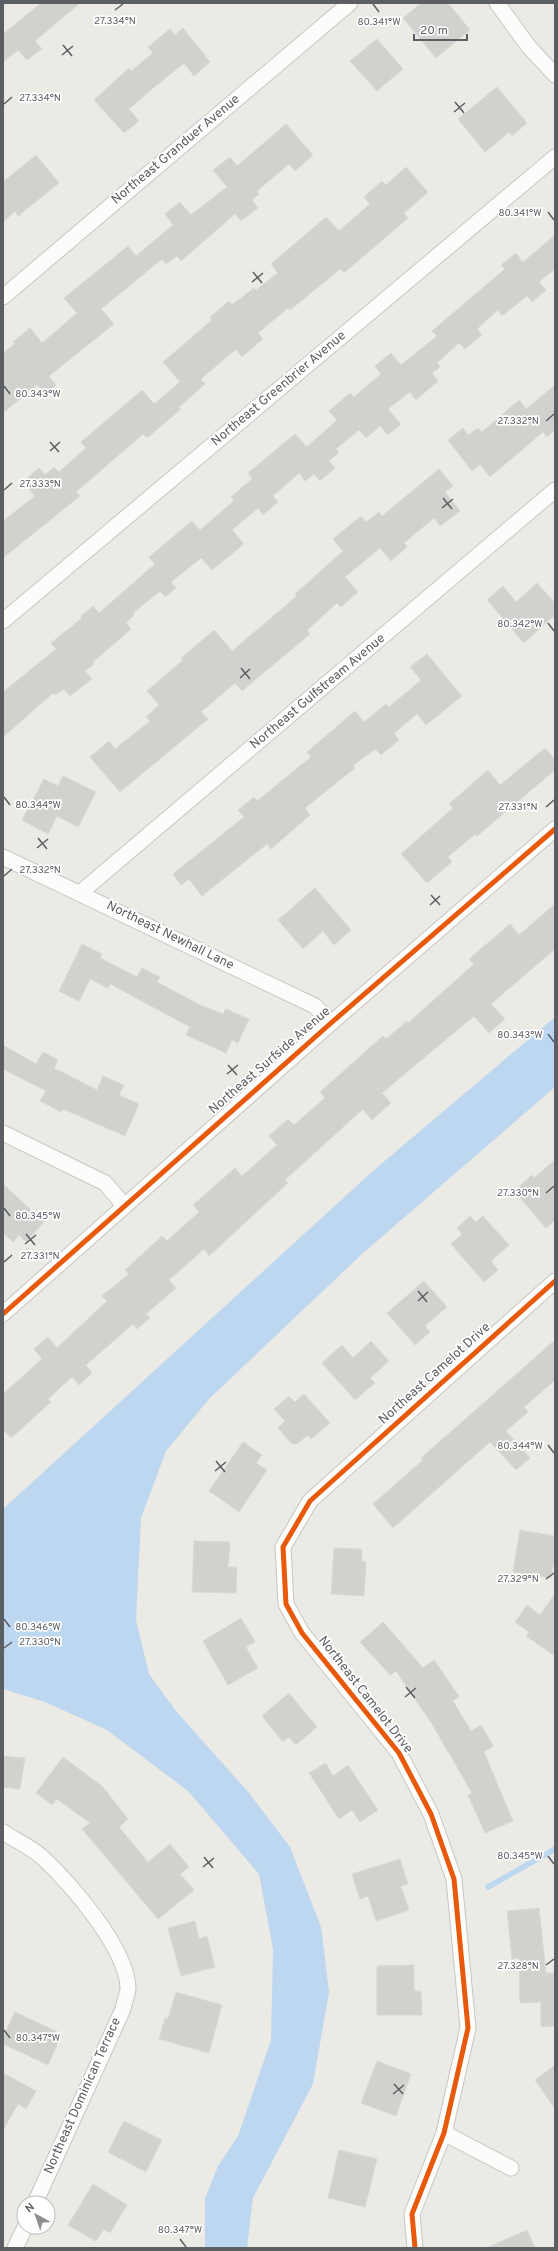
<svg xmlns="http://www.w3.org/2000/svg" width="558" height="2251" font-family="Overpass,sans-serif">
  <rect width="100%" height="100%" fill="#ebeae5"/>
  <path fill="#bed7f1" d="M555,1017v70l-193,167 -153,145 -43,52 -25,67 -5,102 13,54 27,37 73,82 41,54 31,80 8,65 -16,92 -60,114 -6,50h-42v-49l13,-33 20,-30 33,-96 2,-91 -14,-75 -71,-83 -81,-61 -62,-28 -42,-13v-180l371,-339z"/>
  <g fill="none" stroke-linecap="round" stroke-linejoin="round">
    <path stroke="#bed7f1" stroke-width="5.5" d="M488,1887l67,-38"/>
  </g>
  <g fill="#d1d1ce" stroke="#dad9d4">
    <path d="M41,3h39l-45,38 7,8 -15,11 -9,-10 -15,12v-28z"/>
    <path d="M421,3h27l22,27 -34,28 -33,-40z"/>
    <path d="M183,28l27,34 -16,14 -10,-13 -32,26 -23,20 10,12 -15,12 -30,-33 35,-32 2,3 22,-18 -5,-6 22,-18 5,6z"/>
    <path d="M377,39l26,30 -26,22 -27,-30z"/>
    <path d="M497,87l30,36 -15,13 -3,-4 -24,20 -27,-33z"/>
    <path d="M286,124l27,31 -18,16 -6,-7 -32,27 2,3 -7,6 6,8 -17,13 -6,-7 -54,47 -4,-5 -11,8 -4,-5 -61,50 13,15 -65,52 7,9 -11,9 -8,-9 -34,28v-60l12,-9 -2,-2 17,-14 12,15 35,-30 -13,-15 64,-52 8,10 37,-31 -8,-11 15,-12 11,13 36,-28 -14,-17 17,-13 7,9z"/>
    <path d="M36,155l23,28 -41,33 -3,-5 -12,11v-40z"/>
    <path d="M406,167l22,25 -24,21 4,5 -64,55 -4,-4 -50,41 -2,-2 -30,25 5,6 -21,18 -6,-8 -35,30 4,5 -26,23 2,2 -34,29 -4,-4 -67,58 4,4 -77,62v-37l32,-25 -12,-14 16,-14 6,7 9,-8 5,5 27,-24 -5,-6 61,-52 12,14 26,-22 -17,-20 49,-42 -2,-3 19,-16 3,4 22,-17 2,2 22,-17 -7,-9 55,-47 13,14 31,-27 -6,-7 18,-16 4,4z"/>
    <path d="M555,235v34l-16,13 7,8 -14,12 -5,-6 -25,20 -4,-6 -21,19 5,6 -17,14 -6,-6 -22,20 3,4 -8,6 6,8 -22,19 -6,-8 -22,17 13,15 -13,11 -8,-9 -14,12 -7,-8 -23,19 3,3 -10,9 6,7 -15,13 -6,-7 -9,7 -6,-8 -26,23 5,6 -15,13 -5,-7 -26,22 12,14 -32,26 -11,-12 -30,24 5,6 -11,9 -5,-6 -27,22 1,2 -8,8 5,6 -38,33 1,2 -9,7 7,8 -22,17 -6,-7 -9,6 -2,-2 -50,44v-45l53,-43 -5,-6 31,-25 -1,-2 12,-10 6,7 56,-49 -6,-7 43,-36 8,9 34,-29 -3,-4 21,-18 -4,-6 47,-39 12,13 30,-27 -8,-9 21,-18 4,4 27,-23 -6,-8 16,-13 10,12 36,-29 -5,-5 73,-62 -4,-4 15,-12 7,9z"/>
    <path d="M555,385v45l-8,7 -4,-5 -53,45 -10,-13 -8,7 -24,-31 15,-12 5,7 10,-7 4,4 37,-32 7,9z"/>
    <path d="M439,469l14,17 -8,6 15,19 -20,15 -6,-8 -30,25 3,4 -16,14 -11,-13 -35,29 13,15 -17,15 -4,-4 -30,27 3,4 -68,57 -7,-8 -34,29 7,7 -88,73 -30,-35 19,-16 6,8 35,-28 -4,-4 13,-12 -12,-14 36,-31 -2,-2 33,-28 18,21 65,-55 -2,-2 48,-43 -10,-12 28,-23 5,6 13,-10 3,4z"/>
    <path d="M537,583l18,20v12l-31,28 -37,-43 16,-14 13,16z"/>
    <path d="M427,654l35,42 -36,29 -9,-11 -23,19 5,7 -18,15 -6,-6 -22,17 2,2 -50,40 5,7 -39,34 -4,-5 -65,52 -13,-17 -8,6 -8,-11 71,-57 -6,-7 16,-13 3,4 54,-44 -4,-5 48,-41 9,11 22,-18 3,3 32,-27 -11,-13z"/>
    <path d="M545,748l10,12v10l-78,66 -2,-2 -27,23 4,5 -25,21 -26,-29 52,-46 -4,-4 39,-34 12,15z"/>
    <path d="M63,776l33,16 -18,35 -21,-11 -9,18 -26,-14 22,-41 14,7z"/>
    <path d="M315,888l36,42 -17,15 -11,-14 -20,18 -25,-29z"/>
    <path d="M555,904v45l-64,55 14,15 -16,14 -15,-17 -92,77 9,10 -19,17 -9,-11 -78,71 3,3 -79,73 -5,-7 -35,31 7,8 -30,26 4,4 -13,11 -4,-5 -47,41 6,8 -13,12 -7,-8 -24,22 3,3 -40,36 -8,-9v-35l39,-35 -8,-10 14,-12 9,11 50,-47 -5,-5 27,-22 -4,-4 37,-34 5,5 32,-29 -6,-7 42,-37 7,8 35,-31 -8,-9 19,-17 6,6 31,-27 -5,-6 63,-56 3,3 21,-18 1,2 66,-59 -5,-5 41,-35 9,11z"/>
    <path d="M82,944l20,10 -2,4 37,19 5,-9 18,9 -3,5 43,23 23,9 3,-5 23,10 -11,24 -6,-3 -6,13 -40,-18 4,-8 -80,-43 -2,4 -18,-9 -11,22 -20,-10z"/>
    <path d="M3,1045l33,19 7,-12 15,8 -4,8 43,22 6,-14 21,9 -5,10 20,9 -14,32 -62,-27 -2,3 -21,-11 6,-10 -43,-22z"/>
    <path d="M555,1160v60l-9,8 -32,-37 18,-16 2,3z"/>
    <path d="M3,1184l41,38 -18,20 -7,-7 -6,7 -10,-9z"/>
    <path d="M470,1216l6,6 7,-6 26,29 -18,16 7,9 -14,12 -33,-38 11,-10 -5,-6z"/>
    <path d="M424,1281l23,26 -22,19 5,6 -15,13 -28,-32z"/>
    <path d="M555,1340v40l-31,27 4,5 -22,19 24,27 -14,12 -26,-28 -97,86 -20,-24 50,-44 -2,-2z"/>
    <path d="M371,1341l18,20 -19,17 5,5 -20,17 -33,-37 20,-18 11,13z"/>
    <path d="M304,1394l26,29 -19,16 -3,-4 -11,9h-5l-14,-16 7,-7 -11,-12 15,-13 6,6z"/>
    <path d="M243,1442l19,13 -6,8 11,7 -28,42 -30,-21z"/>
    <path d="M520,1530l35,6v19l-4,23 -38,-6z"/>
    <path d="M194,1541l36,1 -2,25h9l-1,26 -44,-1z"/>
    <path d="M334,1548l28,1v12l4,1 -2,34 -33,-2z"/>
    <path d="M555,1594v62l-29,-20 3,-4 -14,-10 12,-17 13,10z"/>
    <path d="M241,1618l14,24 -9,5 12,21 -30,17 -25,-44z"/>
    <path d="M383,1622l40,46 11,-8 25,36 -6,5 18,30 10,-6 12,21 -9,6 29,69 -28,12 -17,-38 4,-2 -40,-69 -36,-53 -6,4 -30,-33z"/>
    <path d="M289,1693l28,34 -21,18 -7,-8 -6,5 -21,-26z"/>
    <path d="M3,1756l22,2 -5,31 -17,-2z"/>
    <path d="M63,1757l39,29 26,33 -9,8 29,35 22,-18 19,23 -9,7 14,16 -36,29 -76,-90 8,-6 -33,-24 -5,6 -16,-12z"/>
    <path d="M326,1763l7,13 15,-11 30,45 -18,12 -8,-12 -13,9 -30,-46z"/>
    <path d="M400,1859l8,25 -7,2 8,24 -33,11 -8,-25 -8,3 -8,-25z"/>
    <path d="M539,1908l7,65h9v53l-14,1v-25l-21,1 -1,-45 -7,1 -5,-48z"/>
    <path d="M195,1921l4,18 8,-3 8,31 -34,9 -13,-48z"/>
    <path d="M414,1965v26h7l1,24h-45v-49z"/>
    <path d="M176,1992l46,13 -13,48 -50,-14 6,-21 3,1z"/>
    <path d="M15,2012l47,22 -14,31 -45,-21v-7z"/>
    <path d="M377,2061l34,13 -15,42 -35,-13z"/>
    <path d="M555,2065v44l-20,-29z"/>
    <path d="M3,2073l33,18 -10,18 -8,-5 -15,26z"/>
    <path d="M124,2121l38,19 -16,32 -38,-20z"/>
    <path d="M339,2150l38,9 -12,48 -37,-9z"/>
    <path d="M93,2184l34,21 -17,28 -6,-4 -8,12 -28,-16z"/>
    <path d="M527,2230l8,18h-49z"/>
  </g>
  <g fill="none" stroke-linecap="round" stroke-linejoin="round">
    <defs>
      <g id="minor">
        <path d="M497,3l32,44 26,28"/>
        <path d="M3,297l347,-294"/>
        <path d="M3,621l552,-464"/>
        <path d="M3,857l312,149 16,17"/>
        <path d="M80,893l475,-403"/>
        <path d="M3,1133l102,50 19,22"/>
        <path d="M3,1314l328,-291 224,-194"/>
        <path d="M3,1832c12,8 28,15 39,25 28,26 85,91 86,131 0,6 -4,14 -5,21l-88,194"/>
        <path d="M444,2133l67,35"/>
        <path d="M15,2248l10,-21"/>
        <path d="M415,2248l-3,-34 32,-81 24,-105 -14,-149 -23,-65 -32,-61 -97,-120 -16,-29 -3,-57 27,-46 245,-220"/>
      </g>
    </defs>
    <use href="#minor" stroke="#c7c6c6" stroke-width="17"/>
    <use href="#minor" stroke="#fcfcfb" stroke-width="15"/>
    <defs>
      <g id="cycleway">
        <path d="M3,1314l328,-291 224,-194"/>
        <path d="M415,2248l-3,-34 32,-81 24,-105 -14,-149 -23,-65 -32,-61 -97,-120 -16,-29 -3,-57 27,-46 245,-220"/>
      </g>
    </defs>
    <use href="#cycleway" stroke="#fff" stroke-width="8"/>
    <use href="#cycleway" stroke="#e8590c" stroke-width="5"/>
  </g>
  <path fill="none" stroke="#5b5e63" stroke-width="1.5" d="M373,4l6,8M115,10l8,-6M63,45l9,11M62,55l11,-9M455,102l9,11M4,104l8,-7M454,112l11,-9M548,212l6,8M253,272l9,11M252,282l11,-9M4,386l6,8M546,421l8,-7M50,442l9,10M50,451l10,-9M4,490l8,-7M443,498l9,11M442,508l11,-9M548,623l6,8M241,668l9,11M240,678l10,-9M4,797l6,8M546,807l8,-7M38,838l9,11M37,848l11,-9M4,876l8,-7M431,895l9,10M430,905l10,-9M548,1034l6,8M228,1065l9,10M227,1074l11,-9M546,1193l8,-7M4,1208l6,8M26,1234l9,11M25,1244l11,-9M4,1262l8,-7M418,1291l9,11M418,1301l10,-9M548,1445l6,8M216,1461l9,11M215,1471l11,-9M546,1579l8,-6M4,1619l6,8M4,1648l8,-6M406,1687l9,11M405,1697l11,-9M548,1856l6,8M204,1857l9,11M203,1867l11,-9M546,1965l8,-6M4,2030l6,8M394,2084l9,10M393,2094l11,-9M180,2239l6,8"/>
  <g text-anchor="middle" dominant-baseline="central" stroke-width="3.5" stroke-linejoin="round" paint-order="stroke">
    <g font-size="13" fill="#5b5e63" stroke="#fff">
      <text transform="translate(176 150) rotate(-40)">Northeast Granduer Avenue</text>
      <text transform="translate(279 389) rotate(-40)">Northeast Greenbrier Avenue</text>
      <text transform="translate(318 692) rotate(-40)">Northeast Gulfstream Avenue</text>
      <text transform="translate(170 936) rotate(26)">Northeast Newhall Lane</text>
      <text transform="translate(270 1061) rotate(-41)">Northeast Surfside Avenue</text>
      <text transform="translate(435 1374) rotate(-42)">Northeast Camelot Drive</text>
      <text transform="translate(365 1695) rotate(52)">Northeast Camelot Drive</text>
      <text transform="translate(83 2096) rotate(-66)">Northeast Dominican Terrace</text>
    </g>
  </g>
  <g font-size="10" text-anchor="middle" fill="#5b5e63" stroke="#fff" stroke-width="3.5" stroke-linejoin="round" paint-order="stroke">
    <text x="115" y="24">27.334°N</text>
    <text x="379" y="25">80.341°W</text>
    <text x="40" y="101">27.334°N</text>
    <text x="520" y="216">80.341°W</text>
    <text x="38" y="397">80.343°W</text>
    <text x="518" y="424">27.332°N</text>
    <text x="40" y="487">27.333°N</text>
    <text x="520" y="627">80.342°W</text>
    <text x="38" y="808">80.344°W</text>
    <text x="518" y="810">27.331°N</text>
    <text x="40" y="873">27.332°N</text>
    <text x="520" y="1038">80.343°W</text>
    <text x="518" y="1196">27.330°N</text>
    <text x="38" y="1219">80.345°W</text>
    <text x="40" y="1259">27.331°N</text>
    <text x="520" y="1449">80.344°W</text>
    <text x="518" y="1582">27.329°N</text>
    <text x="38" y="1630">80.346°W</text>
    <text x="40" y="1645">27.330°N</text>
    <text x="520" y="1859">80.345°W</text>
    <text x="518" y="1969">27.328°N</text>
    <text x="38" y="2041">80.347°W</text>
    <text x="180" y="2233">80.347°W</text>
  </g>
  <rect width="558" height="2251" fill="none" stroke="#5b5e63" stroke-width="8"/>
  <g transform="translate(36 2215) rotate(320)"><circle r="19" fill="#ffffff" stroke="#bdbfc1"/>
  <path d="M0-3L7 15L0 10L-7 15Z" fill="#8d8f90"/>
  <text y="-6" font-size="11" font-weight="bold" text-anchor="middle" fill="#5b5e63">N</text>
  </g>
  <path d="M414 34v6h53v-6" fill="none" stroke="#5b5e63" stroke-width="2"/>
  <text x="420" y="34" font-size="12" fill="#5b5e63" stroke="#ffffff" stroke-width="3" paint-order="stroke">20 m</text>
</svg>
